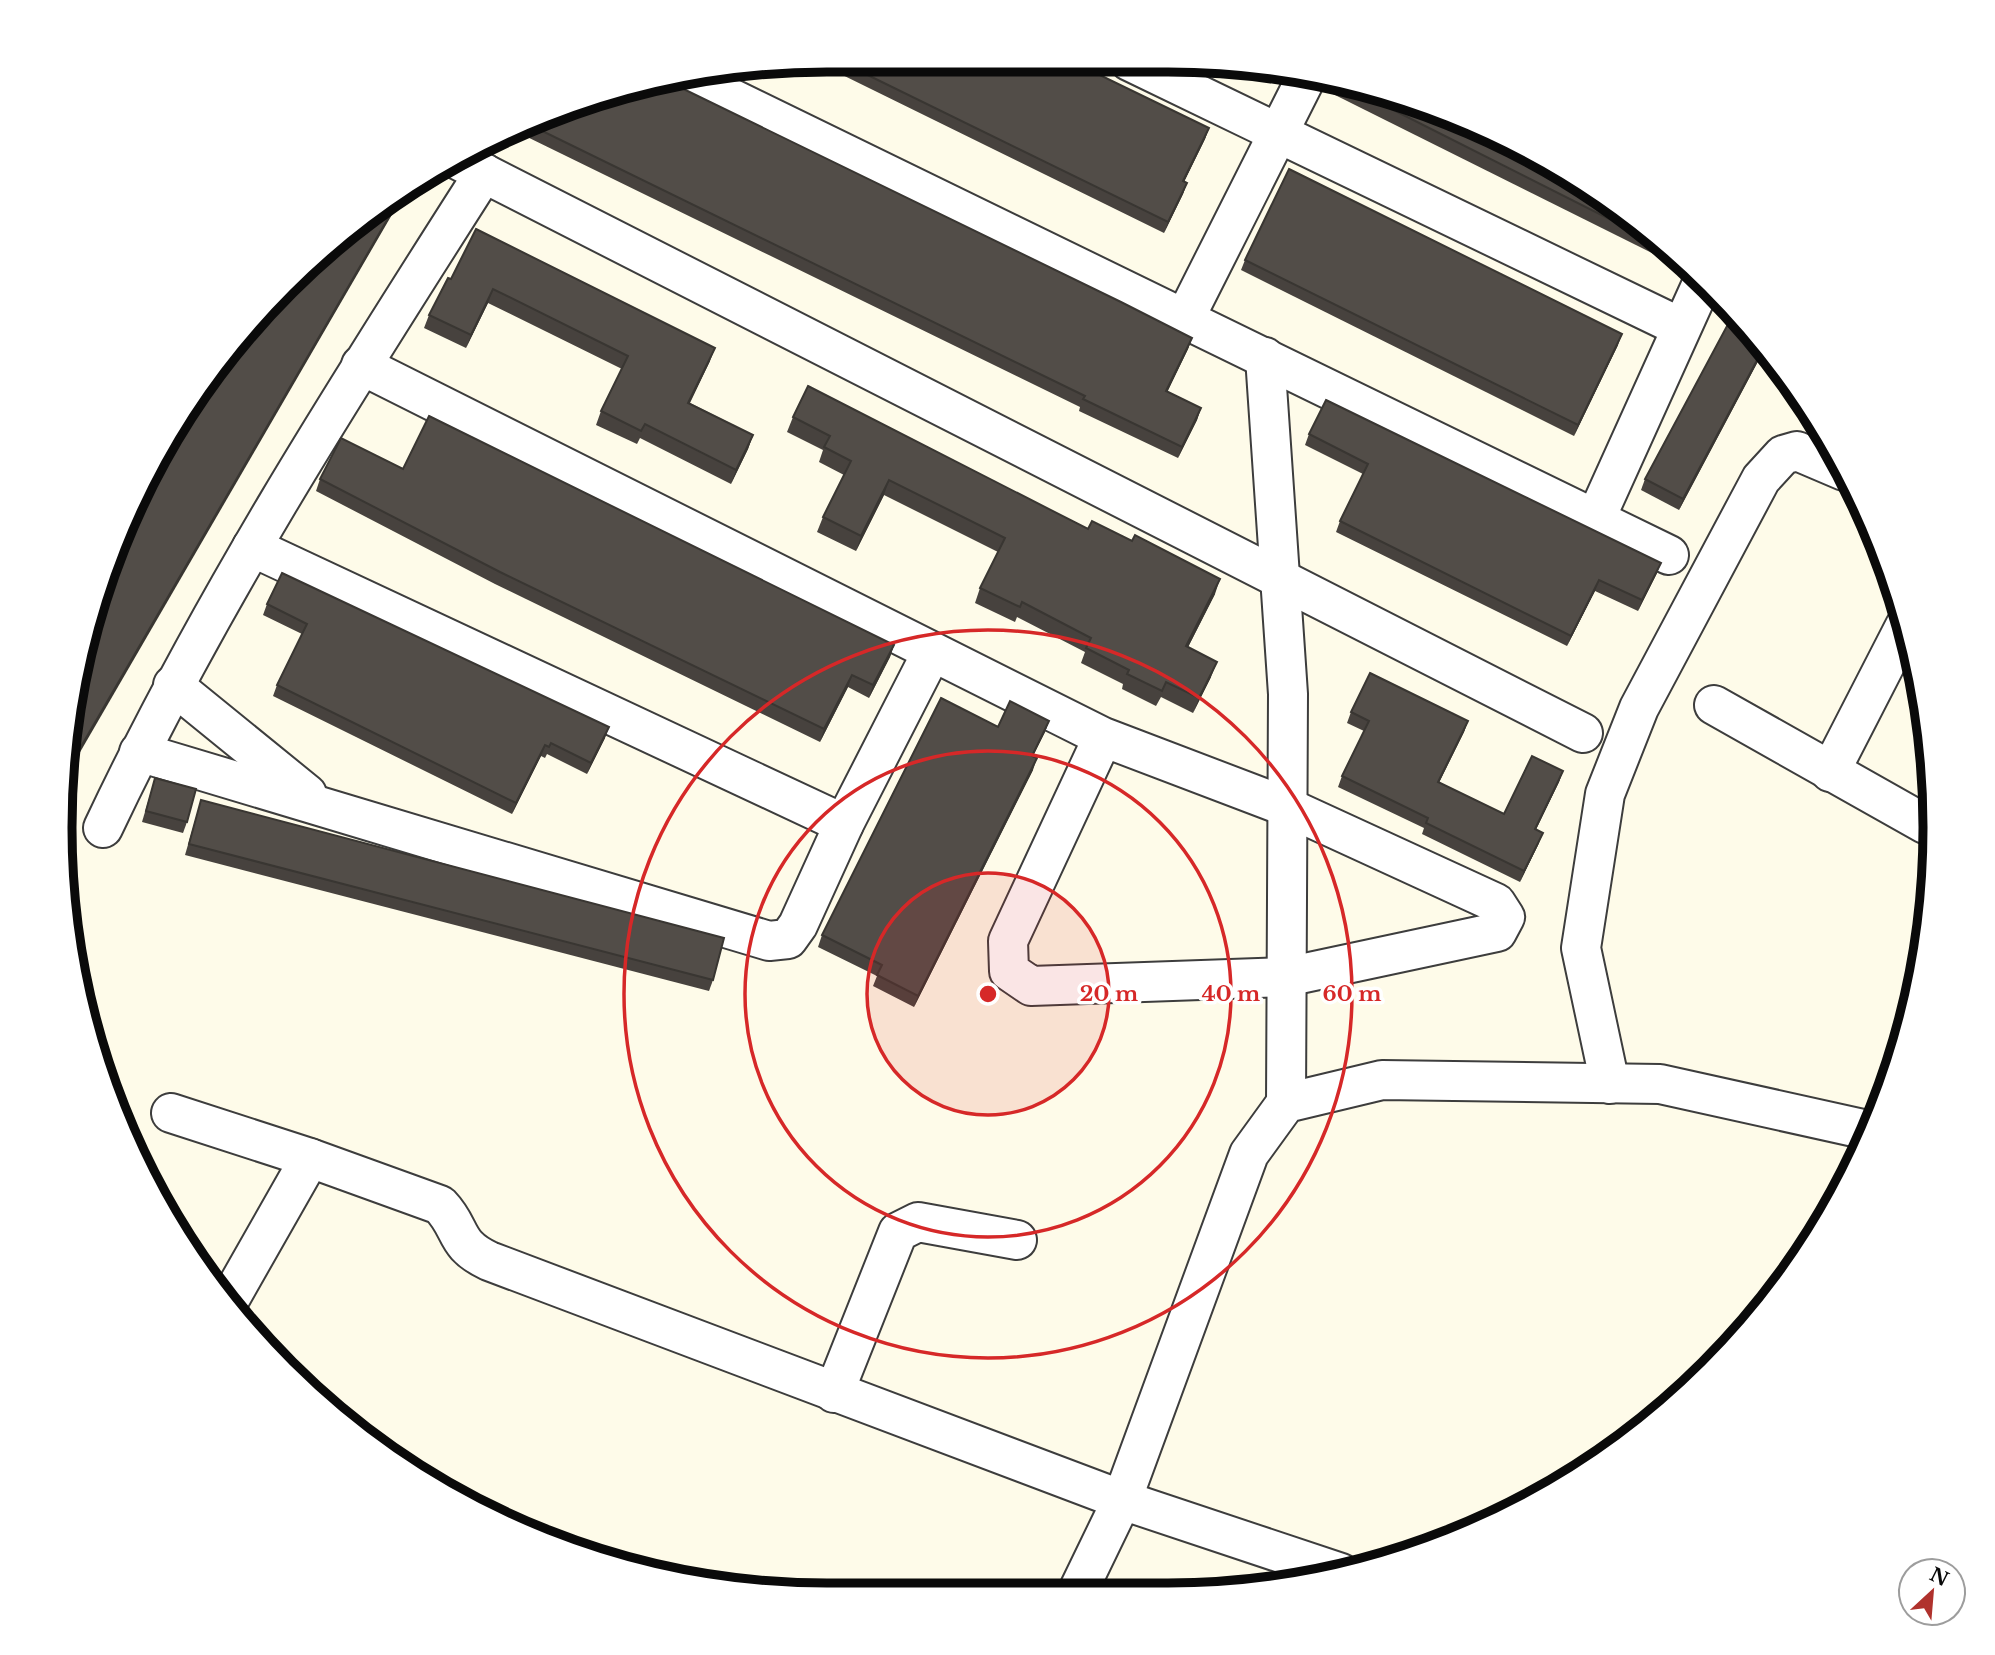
<svg xmlns="http://www.w3.org/2000/svg" width="1995" height="1655" font-family="'Libre Baskerville',serif">
  <rect width="100%" height="100%" fill="#fefbe9"/>
  <g fill="none" stroke-linecap="round" stroke-linejoin="round">
    <defs>
      <g id="street">
        <path d="M1129,61l551,266"/>
        <path d="M690,78l979,477"/>
        <path d="M454,158l1129,575"/>
        <path d="M1185,318l122,-242"/>
        <path d="M1265,357l23,337 -2,409"/>
        <path d="M361,365l742,372 184,70 209,96 9,14 -8,15 -211,45 -255,9 -22,-15 -1,-30 95,-204"/>
        <path d="M1595,520l109,-241"/>
        <path d="M252,547l592,277"/>
        <path d="M173,685l134,109"/>
        <path d="M1714,705l211,119"/>
        <path d="M139,752l630,189 19,-2 10,-14 46,-101 88,-172"/>
        <path d="M1830,772l75,-146"/>
        <path d="M103,828c108,-229 245,-442 381,-655"/>
        <path d="M1610,1084l-29,-136 24,-154 34,-86 122,-229 22,-24 14,-4 47,20"/>
        <path d="M171,1113l139,45 130,47c23,24 13,39 49,56l633,239 219,73"/>
        <path d="M227,1304l83,-146"/>
        <path d="M834,1393l64,-161 20,-10 99,18"/>
        <path d="M1076,1595l46,-95 127,-346 37,-51 96,-23 278,4 212,47"/>
      </g>
    </defs>
    <use href="#street" stroke="#3d3d3d" stroke-width="42"/>
    <use href="#street" stroke="#fff" stroke-width="38"/>
  </g>
  <g fill="#47423e">
    <path d="M828,60l243,1 138,67 -4,11 -21,43 3,1 -4,11 -19,39 -350,-172z"/>
    <path d="M1334,80l261,109 72,59 -5,10 -333,-166z"/>
    <path d="M629,86l563,252 -4,11 -21,43 34,16 -4,12 -19,38 -99,-47 1,-4 -563,-275z"/>
    <path d="M476,229l234,132 -20,42 63,32 -5,14 -17,35 -91,-46 -3,6 -41,-19 5,-14 21,-42 -134,-66 -22,45 -42,-20 5,-13 22,-36z"/>
    <path d="M1245,260l373,85 -44,91 -333,-166z"/>
    <path d="M1764,350l-85,160 -38,-20 4,-11z"/>
    <path d="M793,417l422,177 -27,53 23,30 -18,36 -32,-16 -5,9 -34,-17 1,-5 -42,-21 4,-11 -68,-35 -2,5 -40,-19 5,-15 18,-36 -114,-57 -28,56 -39,-19 6,-15 21,-42 -25,-13 4,-12 -36,-18z"/>
    <path d="M1309,434l348,139 -19,38 -43,-20 -28,55 -231,-114 4,-11 23,-47 -58,-29z"/>
    <path d="M403,469l491,176 -4,12 -21,41 -21,-11 -28,55 -325,-158 -179,-93 4,-12z"/>
    <path d="M267,604l338,134 -18,36 -40,-20 -2,4 -4,-2 -29,58 -239,-118 4,-11 25,-51 -39,-19z"/>
    <path d="M1351,712l117,9 -4,11 -25,50 65,32 59,-43 -4,11 -23,47 3,14 -19,39 -98,-48 2,-6 -86,-41 4,-11 22,-45 -17,-8z"/>
    <path d="M1049,721l-4,11 -12,24v14l-119,237 -41,-21 4,-10 -59,-29 4,-12 176,-208z"/>
    <path d="M155,778l32,44 -4,11 -41,-11z"/>
    <path d="M201,800l512,180 -4,11 -524,-136z"/>
  </g>
  <g fill="#393632">
    <path d="M1209,128l-4,11 -26,53 4,-11z"/>
    <path d="M1187,183l-4,11 -19,39 4,-11z"/>
    <path d="M401,196l-4,10 -336,579v-4z"/>
    <path d="M493,289l-5,14 -22,45 5,-13z"/>
    <path d="M1622,334l-4,11 -44,91 4,-11z"/>
    <path d="M1192,338l-4,11 -26,54 4,-12z"/>
    <path d="M715,348l-5,13 -27,55 5,-13z"/>
    <path d="M1763,349l1,1 -85,160 4,-11z"/>
    <path d="M1201,408l-4,12 -19,38 4,-11z"/>
    <path d="M753,435l-5,14 -17,35 5,-14z"/>
    <path d="M889,480l-5,15 -28,56 5,-15z"/>
    <path d="M1661,563l-4,10 -19,38 4,-11z"/>
    <path d="M1220,579l-5,15 -34,67 5,-15z"/>
    <path d="M1599,580l-4,11 -28,55 4,-10z"/>
    <path d="M894,645l-4,12 -21,41 4,-13z"/>
    <path d="M1217,662l-6,15 -18,36 6,-15z"/>
    <path d="M852,675l-4,12 -28,55 4,-13z"/>
    <path d="M1049,721l-4,11 -18,35 5,-11z"/>
    <path d="M1468,721l-4,11 -30,61 4,-11z"/>
    <path d="M609,727l-4,11 -18,36 4,-11z"/>
    <path d="M545,745l-4,11 -29,58 4,-11z"/>
    <path d="M1037,758l-4,12 -119,237 4,-11z"/>
    <path d="M1563,771l-4,11 -28,58 4,-11z"/>
    <path d="M1543,833l-4,10 -19,39 4,-11z"/>
  </g>
  <g fill="#524d48" stroke="#393632" stroke-width="2">
    <path d="M837,60l234,1 138,67 -26,53 4,2 -19,39z"/>
    <path d="M1334,80l32,6 96,32 133,71 68,57z"/>
    <path d="M667,81l454,221 71,36 -26,53 35,17 -19,39 -99,-48 2,-3 -553,-270 97,-40z"/>
    <path d="M1289,169l333,165 -44,91 -333,-165z"/>
    <path d="M401,196l-340,585v-4l39,-197 89,-179 96,-117z"/>
    <path d="M476,229l239,119 -27,55 65,32 -17,35 -91,-46 -4,7 -40,-20 27,-55 -135,-67 -22,46 -42,-20 19,-37 3,1z"/>
    <path d="M1734,313l29,36 -80,150 -38,-20z"/>
    <path d="M808,386l280,143 4,-8 40,20 3,-6 85,44 -34,67 31,16 -18,36 -33,-16 -4,9 -35,-17 2,-4 -43,-22 5,-10 -69,-36 -2,5 -40,-19 25,-50 -116,-58 -28,56 -38,-19 28,-56 -27,-14 6,-11 -37,-19z"/>
    <path d="M1326,400l335,163 -19,37 -43,-20 -28,56 -231,-115 28,-57 -59,-30z"/>
    <path d="M429,416l465,229 -21,40 -21,-10 -28,54 -324,-157 -180,-93 21,-41 62,31z"/>
    <path d="M282,573l327,154 -18,36 -40,-20 -2,4 -4,-2 -29,58 -239,-118 30,-61 -40,-20z"/>
    <path d="M1370,673l98,48 -30,61 66,32 28,-58 31,15 -28,58 8,4 -19,38 -98,-48 2,-5 -86,-42 27,-55 -18,-9z"/>
    <path d="M941,698l57,29 12,-26 39,20 -17,35 5,2 -119,238 -41,-21 5,-10 -60,-30z"/>
    <path d="M155,778l41,11 -9,33 -41,-11z"/>
    <path d="M201,800l523,138 -11,42 -524,-136z"/>
  </g>
  <circle cx="988" cy="994" r="121" fill="#d62828" fill-opacity=".12"/>
  <g fill="none" stroke="#d62828" stroke-width="3.5">
    <circle cx="988" cy="994" r="121"/>
    <circle cx="988" cy="994" r="243"/>
    <circle cx="988" cy="994" r="364"/>
  </g>
  <path d="M0 0H1995V1655H0ZM827 72H1168A755 755 0 0 1 1923 827V828A755 755 0 0 1 1168 1583H827A755 755 0 0 1 72 828V827A755 755 0 0 1 827 72Z" fill="#fff" fill-rule="evenodd"/>
  <path fill="none" stroke="#0a0a0a" stroke-width="9" d="M827 72H1168A755 755 0 0 1 1923 827V828A755 755 0 0 1 1168 1583H827A755 755 0 0 1 72 828V827A755 755 0 0 1 827 72Z"/>
  <circle cx="988" cy="994" r="10" fill="#d62828" stroke="#fff" stroke-width="3.5"/>
  <g font-size="21" text-anchor="middle" font-weight="bold" fill="#d62828" stroke="#fff" stroke-width="7" stroke-linejoin="round" paint-order="stroke">
    <text x="1109" y="1001">20 m</text>
    <text x="1231" y="1001">40 m</text>
    <text x="1352" y="1001">60 m</text>
  </g>
  <g transform="translate(1932 1592) rotate(26)"><circle r="33" fill="#ffffff" stroke="#9d9d9d" stroke-width="2"/>
  <path d="M0-5L12 26L0 18L-12 26Z" fill="#b0322d"/>
  <text y="-10" font-size="19" font-weight="bold" text-anchor="middle" fill="#0a0a0a">N</text>
  </g>
</svg>
